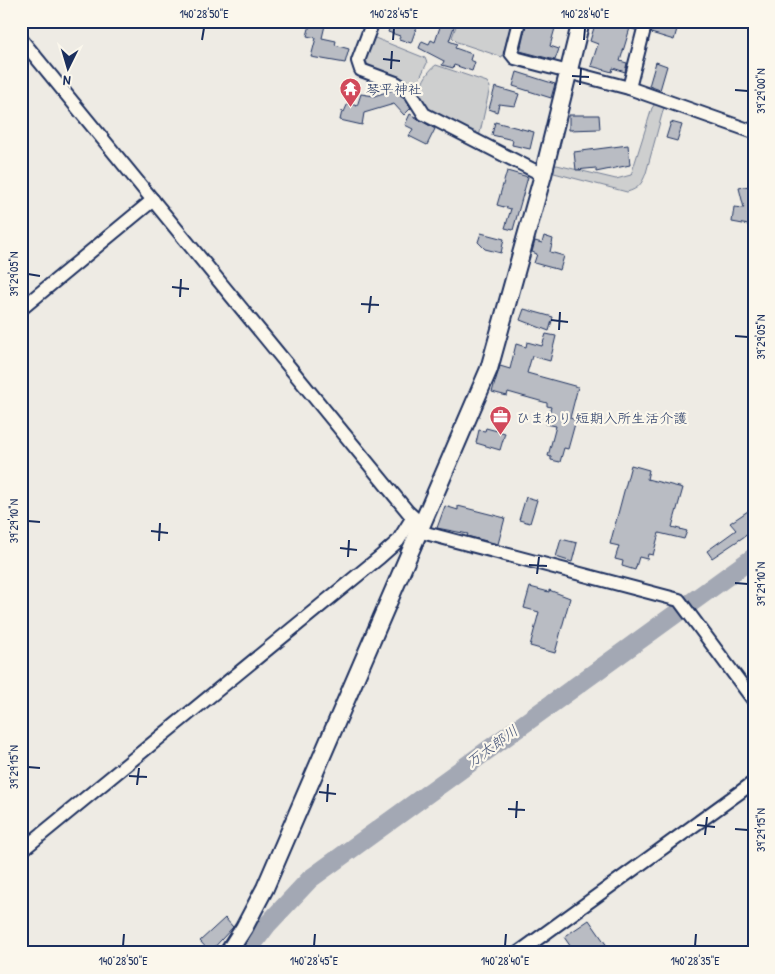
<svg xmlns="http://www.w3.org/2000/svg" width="775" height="974" font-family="'Patrick Hand','Klee One',sans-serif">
  <rect width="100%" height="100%" fill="#eeebe4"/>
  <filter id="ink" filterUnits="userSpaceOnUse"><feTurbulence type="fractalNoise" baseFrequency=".02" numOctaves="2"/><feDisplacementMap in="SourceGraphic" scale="10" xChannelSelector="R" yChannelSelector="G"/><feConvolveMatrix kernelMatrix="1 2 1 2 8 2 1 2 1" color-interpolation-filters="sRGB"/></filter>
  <g filter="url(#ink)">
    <g fill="#cecfcf" stroke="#747f96">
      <path d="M458,21h54l-10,36 -45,-15 -5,-5z"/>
      <path d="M375,38l50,20 2,5 -12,25 -46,-19 -4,-13 6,-17z"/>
      <path d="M436,65l51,17 3,5 -11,50 -50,-27 -10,-13c0,-10 8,-26 17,-32z"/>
      <path d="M657,101l7,6 -18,66c-4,11 -8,16 -19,19l-73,-19 -1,-7 4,-1 59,14 15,-4 21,-67z"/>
    </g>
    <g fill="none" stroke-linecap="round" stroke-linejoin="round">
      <path stroke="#6d7892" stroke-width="3" d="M696,816l58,-42"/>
      <path stroke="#a3a8b4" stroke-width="19" d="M246,953l21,-28 43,-46 444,-322"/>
    </g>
    <g fill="#b9bcc3" stroke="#1b2f5e">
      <path d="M311,21h15l-4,17 14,3 -1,4 14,4 -4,14 -34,-6 5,-19 -9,-2z"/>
      <path d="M392,21h12l13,5 -6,17 -12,-4 1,-3 -12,-4z"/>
      <path d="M442,21h14l-7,20 8,3 -2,4 17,6 -2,6 5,2 -3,9 -18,-6 -1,3 -11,-3 2,-4 -25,-13 3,-7 7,3 2,-4 4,2z"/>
      <path d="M527,21l14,3v-3h16l-7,25 9,3 -4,11 -35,-9z"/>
      <path d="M596,21l19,6 -1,-6h24l-3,9 -5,-2 -10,33 7,2 -2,9 -12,-4 -1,4 -21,-6 7,-22 -8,-3z"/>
      <path d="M654,22l23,7 -3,11 -23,-7z"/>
      <path d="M656,62l11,4 -7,24 -11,-4z"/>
      <path d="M517,72l38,12 -4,14 -38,-12z"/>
      <path d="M495,87l24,7 -4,12 -16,-2 -2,8 -8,-3z"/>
      <path d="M393,90l10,7 8,11 -7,7 -10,-11 -30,9 -2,12 -22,-5 2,-9 2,1 4,-9 9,3 4,-12 13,2z"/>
      <path d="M410,114l25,15 -8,16 -18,-9 4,-7 -8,-4z"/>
      <path d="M569,115h30l1,14 -31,1z"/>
      <path d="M495,122l39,10 -4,17 -18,-4 1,-5 -21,-5z"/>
      <path d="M671,122l11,3 -5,16 -11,-3z"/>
      <path d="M628,145l2,20 -34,7v-4l-20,2 -2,-18z"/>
      <path d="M507,171l21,6 -15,53 -8,-2 6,-19 -14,-4z"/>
      <path d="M754,185v41l-22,-4 2,-15 10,1 -5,-20z"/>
      <path d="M481,233l23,6 -3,14 -16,-4 -7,-7z"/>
      <path d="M544,236l9,3 -3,13 14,4 -4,14 -26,-7 3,-9 -5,-2 3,-11 7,2z"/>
      <path d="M524,309l29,8 -4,14 -29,-11z"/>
      <path d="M546,334l10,2 -6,25 -18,-5 -5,17 51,14 -8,31 6,2 -8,29 -4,-1 -4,14 -9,-2v-3l-3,-1 8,-30 -10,-2 5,-17 -4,-1v-3l-39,-11 -1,4 -15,-4 8,-26 10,3 6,-25 10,3 1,-5 15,4z"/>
      <path d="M486,428l19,5 -5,17 -24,-7 3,-13 6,1z"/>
      <path d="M631,465l18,5 -2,9 36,9 -11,39 15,4 -3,8 -25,-6 -6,22 -5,-1 -1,5 -8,-2 -4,13 -13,-4 1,-5 -8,-2 4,-13 -9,-2z"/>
      <path d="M526,497l11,3 -7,23 -11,-3z"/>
      <path d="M445,506l13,4v-4l47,12 -7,26 -31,-8 1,-2 -31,-6z"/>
      <path d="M754,507v23l-42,28 -5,-7 29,-21 -6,-7z"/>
      <path d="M561,539l16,4 -5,19 -16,-5z"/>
      <path d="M530,587l19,5v-2l21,8 -15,55 -25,-7 9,-34 -15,-4z"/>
      <path d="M225,918l8,9 -23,25 -10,-11z"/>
      <path d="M589,920l23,33h-37l-11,-16z"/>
    </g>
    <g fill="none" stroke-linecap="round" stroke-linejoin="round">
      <defs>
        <g id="minor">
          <path d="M373,21l-15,40 3,9 35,13 14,9 14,22 119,61"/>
          <path d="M519,21l-8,32 4,5 114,30 125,44"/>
          <path d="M21,39l387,473 13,12"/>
          <path d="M629,88l17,-67"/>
          <path d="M21,309l132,-109"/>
          <path d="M418,531l261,69 75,101"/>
          <path d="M21,851l359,-294 18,-16 15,-24"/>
          <path d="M518,953l236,-171"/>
        </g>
        <path id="tertiary" d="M228,953l16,-25 21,-40 224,-519 54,-194 38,-154"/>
      </defs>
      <use href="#minor" stroke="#1b2f5e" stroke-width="16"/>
      <use href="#tertiary" stroke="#1b2f5e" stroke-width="20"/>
      <use href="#minor" stroke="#fbf7ec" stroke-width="12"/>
      <use href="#tertiary" stroke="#fbf7ec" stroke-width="16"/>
    </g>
  </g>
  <path fill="none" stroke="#1b2f5e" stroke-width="2" d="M202,40l2,-12M393,40l1,-12M584,40l1,-12M383,59l17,2M391,69l1,-18M572,76l17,1M580,85l1,-17M735,90l13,1M28,274l12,2M172,287l17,2M180,297l1,-18M361,304l18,1M369,313l2,-17M551,320l17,2M559,330l1,-18M735,336l13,1M28,521l12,1M151,531l17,2M159,541l1,-18M340,548l17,2M348,557l1,-17M529,565l18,1M537,574l2,-17M735,583l13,1M28,767l12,1M129,776l18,1M137,785l2,-17M319,792l17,2M327,802l1,-18M508,809l17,1M516,818l1,-17M697,825l18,2M735,829l13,1M705,835l2,-18M123,946l1,-12M314,946l1,-12M505,946l1,-12M695,946l1,-12"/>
  <defs>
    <symbol id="temple-pin" viewBox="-11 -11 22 30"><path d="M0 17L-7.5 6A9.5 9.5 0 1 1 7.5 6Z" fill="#d1495b" stroke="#fbf7ec"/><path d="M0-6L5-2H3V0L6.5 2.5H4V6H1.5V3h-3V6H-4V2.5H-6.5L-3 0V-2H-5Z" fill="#fff"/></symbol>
    <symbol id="office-pin" viewBox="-11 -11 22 30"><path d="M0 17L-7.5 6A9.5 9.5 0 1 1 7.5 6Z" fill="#d1495b" stroke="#fbf7ec"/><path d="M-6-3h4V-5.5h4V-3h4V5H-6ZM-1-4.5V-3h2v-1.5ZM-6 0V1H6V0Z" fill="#fff"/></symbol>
  </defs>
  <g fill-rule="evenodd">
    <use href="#temple-pin" x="338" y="76" width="25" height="34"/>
    <use href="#office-pin" x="488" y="404" width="25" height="34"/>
  </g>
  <g text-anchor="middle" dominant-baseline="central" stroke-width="4.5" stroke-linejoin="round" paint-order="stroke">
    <g font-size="14" fill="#1b2f5e" stroke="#fbf7ec" text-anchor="start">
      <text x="366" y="88">琴平神社</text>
      <text x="516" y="417">ひまわり 短期入所生活介護</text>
    </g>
    <g font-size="15" font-style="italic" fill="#445378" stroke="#fbf7ec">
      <text transform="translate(492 746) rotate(-36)">万太郎川</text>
    </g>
  </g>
  <rect width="775" height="974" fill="none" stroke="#fbf7ec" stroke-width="55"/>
  <g transform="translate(68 68) rotate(185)" stroke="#fbf7ec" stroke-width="4" paint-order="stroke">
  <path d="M0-4L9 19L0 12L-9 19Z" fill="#1b2f5e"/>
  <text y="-8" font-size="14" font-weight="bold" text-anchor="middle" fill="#1b2f5e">N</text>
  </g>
  <rect x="28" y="28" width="720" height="918" fill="none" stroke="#1b2f5e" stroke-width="2"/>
  <g font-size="12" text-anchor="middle" fill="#1b2f5e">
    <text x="204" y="18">140°28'50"E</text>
    <text x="394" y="18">140°28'45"E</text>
    <text x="585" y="18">140°28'40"E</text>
    <text transform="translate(761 91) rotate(-90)" y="4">39°29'00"N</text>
    <text transform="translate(14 274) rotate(-90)" y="4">39°29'05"N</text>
    <text transform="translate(761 337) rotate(-90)" y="4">39°29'05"N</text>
    <text transform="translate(14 521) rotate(-90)" y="4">39°29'10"N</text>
    <text transform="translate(761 584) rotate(-90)" y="4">39°29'10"N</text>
    <text transform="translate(14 767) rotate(-90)" y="4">39°29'15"N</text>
    <text transform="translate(761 830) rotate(-90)" y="4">39°29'15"N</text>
    <text x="123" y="965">140°28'50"E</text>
    <text x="314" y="965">140°28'45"E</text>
    <text x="505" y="965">140°28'40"E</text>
    <text x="695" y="965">140°28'35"E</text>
  </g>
</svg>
